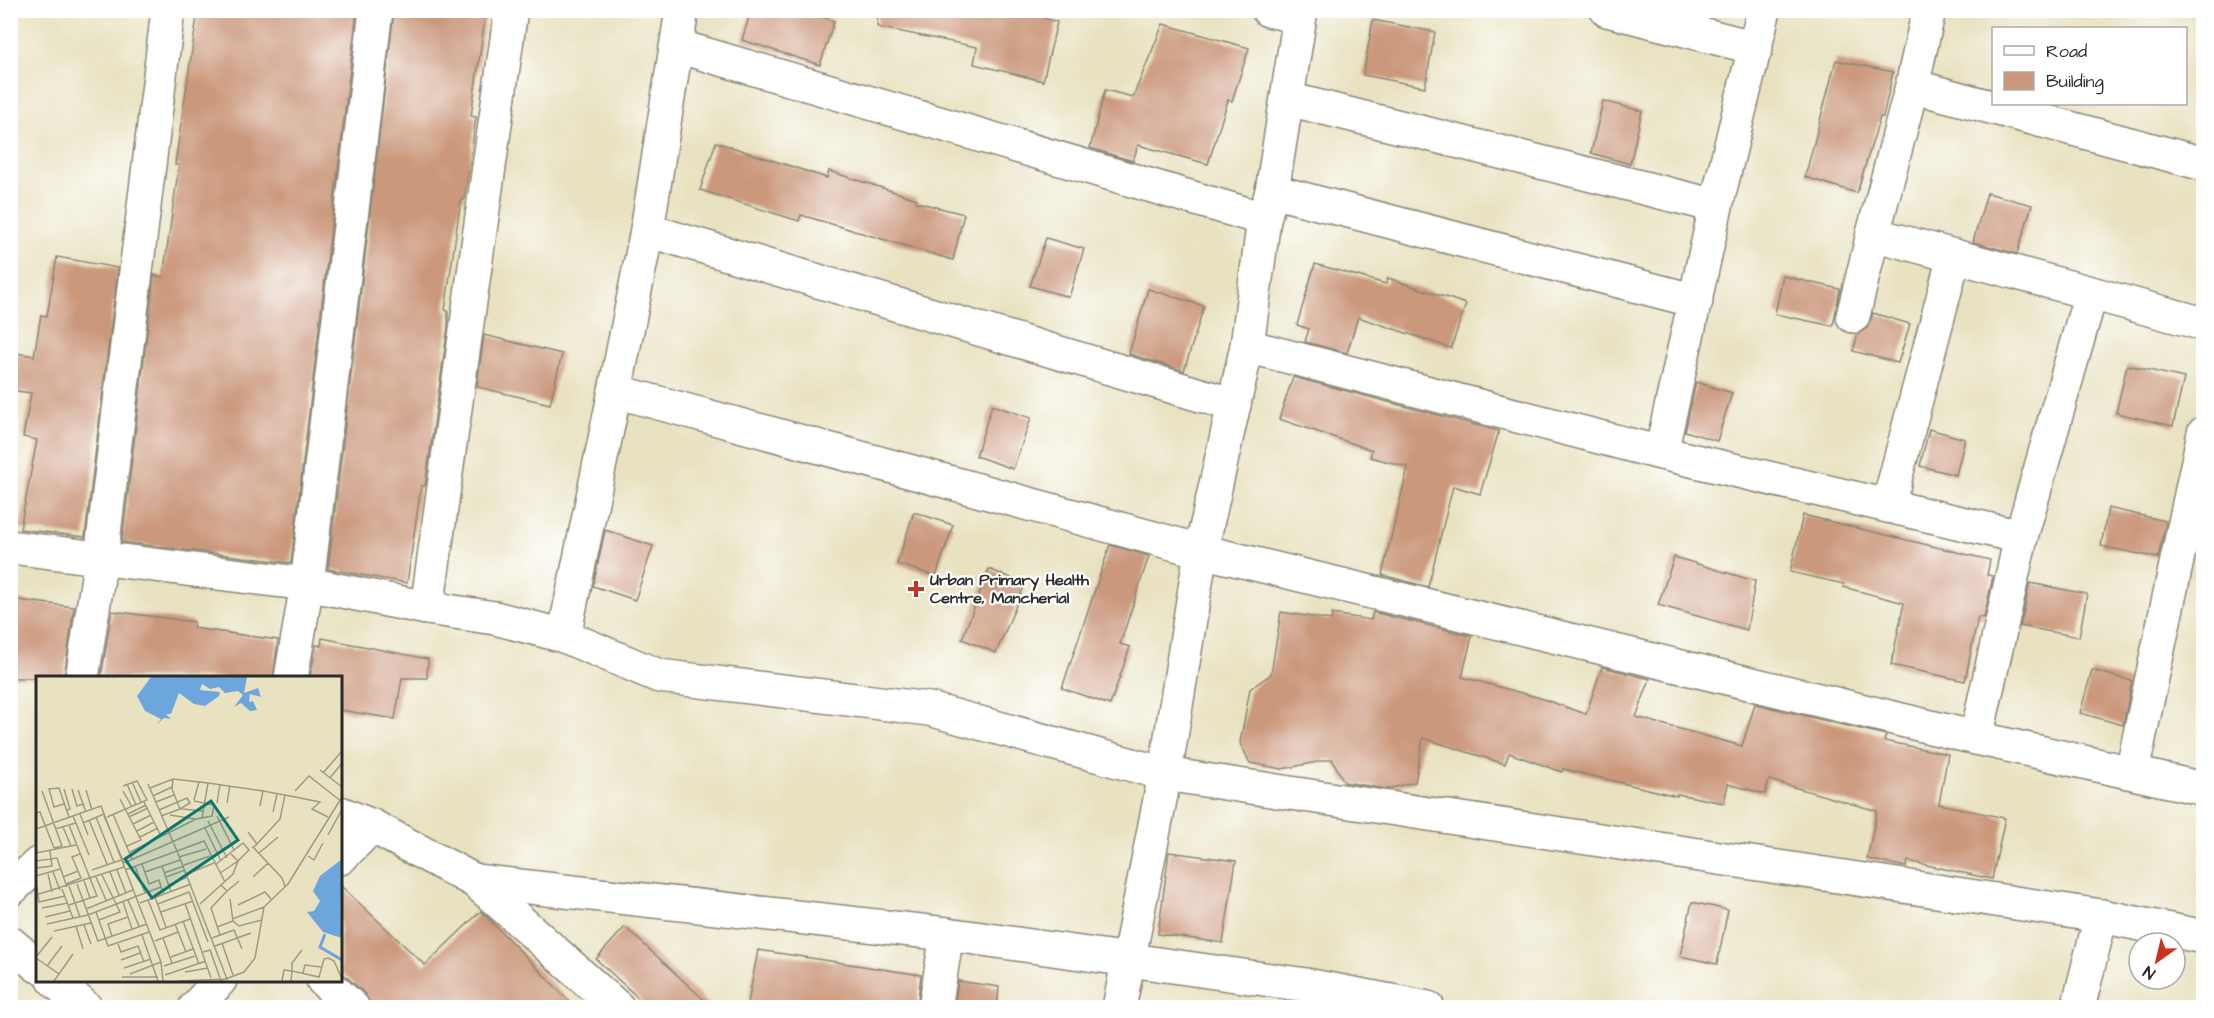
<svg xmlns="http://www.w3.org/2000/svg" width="2214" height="1018" font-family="'Architects Daughter',sans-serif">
  <rect width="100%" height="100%" fill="#fff"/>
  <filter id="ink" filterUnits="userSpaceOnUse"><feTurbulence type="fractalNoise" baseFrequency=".0167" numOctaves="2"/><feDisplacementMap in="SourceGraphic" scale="12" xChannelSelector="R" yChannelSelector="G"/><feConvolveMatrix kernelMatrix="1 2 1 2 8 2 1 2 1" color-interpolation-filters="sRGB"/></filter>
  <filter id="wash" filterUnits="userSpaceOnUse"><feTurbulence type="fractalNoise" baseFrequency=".008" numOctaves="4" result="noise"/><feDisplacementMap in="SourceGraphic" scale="24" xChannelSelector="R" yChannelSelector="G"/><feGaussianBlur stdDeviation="1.35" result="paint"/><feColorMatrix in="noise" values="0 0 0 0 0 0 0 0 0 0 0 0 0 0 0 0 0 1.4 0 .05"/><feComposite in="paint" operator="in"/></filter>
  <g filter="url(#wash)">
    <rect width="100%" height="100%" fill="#e9e2c1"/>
    <g id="blocks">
      <g fill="#cb987b">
        <path d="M198,10h159l-66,553 -169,-21 32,-267 9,2 16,-112h-4z"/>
        <path d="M394,10h31l60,8 -14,98 5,1 -6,44 -6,39 -3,-1 -16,111 3,1v16l-23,159h-4l-14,97 -79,-14z"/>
        <path d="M751,10h51l32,11 -14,44 -78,-25z"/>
        <path d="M878,10h139l40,12 -14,59 -69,-17 3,-17 -100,-20z"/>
        <path d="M1373,20l62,12 -10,55 -62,-12z"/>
        <path d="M1163,24l86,24 -17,53 -4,-1 -20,64 -70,-19 -5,16 -43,-13 15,-58 28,7z"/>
        <path d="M1836,60l57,12 -10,45h-3l-23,76 -52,-16z"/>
        <path d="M1603,101l39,10 -12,53 -39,-11z"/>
        <path d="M716,142l111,36 2,-7 88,28 -1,3 48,12 -11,46 -152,-45 -2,6 -99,-31z"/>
        <path d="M1987,193l45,12 -15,49 -44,-12z"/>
        <path d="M1046,238l38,11 -15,48 -39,-11z"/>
        <path d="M57,257l61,11 -33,269 -65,-8 17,-89 -14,-3 8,-44 -21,-3v-38l24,4 7,-41 6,1z"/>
        <path d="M1315,264l71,20 2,-6 78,26 -15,44 -93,-31 -11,36 -42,-11 4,-13 -12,-4z"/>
        <path d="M1783,276l57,13 -7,37 -58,-12z"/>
        <path d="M1148,289l56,17 -20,65 -55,-17z"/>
        <path d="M1873,313l37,11 -12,39 -45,-12 5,-17 9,-6z"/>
        <path d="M484,335l78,19 -12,50 -73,-17z"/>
        <path d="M2127,365l57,13 -11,48 -57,-13z"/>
        <path d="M1293,377l206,54 -19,63 -27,-8 -25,101 -46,-12 26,-108 -38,-10 2,-7 -93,-31z"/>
        <path d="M1696,382l36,11 -15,48 -32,-10z"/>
        <path d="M992,405l39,13 -18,51 -37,-13z"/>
        <path d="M1929,429l36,10 -9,36 -36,-9z"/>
        <path d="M2108,508l58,13 -8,37 -57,-12z"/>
        <path d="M914,512l39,13 -17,51 -39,-12z"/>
        <path d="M1803,515l187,45 -3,15 6,1 -9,42 -6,-1 -13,64 -74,-16 13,-62 -61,-16 1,-3 -54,-12z"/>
        <path d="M605,530l48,16 -18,54 -42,-14z"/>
        <path d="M1110,545l39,11 -29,88 10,3 -20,58 -48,-17z"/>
        <path d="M1674,557l81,24 -8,49 -89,-25z"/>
        <path d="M989,569l36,15 -29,69 -34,-14z"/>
        <path d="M2030,583l57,11 -8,43 -59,-11z"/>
        <path d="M10,599l64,8 -10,71h-54z"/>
        <path d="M112,611l82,11 -1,6 85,12 -5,38h-172z"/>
        <path d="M1281,612l50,8 1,-6 39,6 2,-8 99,24 -10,41 75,20 49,17 16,-47 48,12 -14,38 106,29 13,-42 131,31 -2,6 64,13 -9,50 66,14 -13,61 -84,-18 -2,6 -39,-8 10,-48 -108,-31 -4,14 -37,-10 -4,19 -47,-9v2l-114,-27 -1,3 -53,-19 -4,11 -82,-26 -8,44 -28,7 -43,-7 -12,-23 -50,10 -32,-6 -10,-20 10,-54 21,-15z"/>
        <path d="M322,638l106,21 -1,19h-25l-7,41 -55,-9v-32h-30l6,-33 5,1z"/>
        <path d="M2092,670l40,11 -9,44 -43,-12z"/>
        <path d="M1169,852l67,9 -13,82 -65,-9z"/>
        <path d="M340,885l85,80 56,-54 95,97h-205l-5,-13 -26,-24z"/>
        <path d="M1692,902l36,8 -11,54 -37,-8z"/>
        <path d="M625,927l88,81h-64l-53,-49z"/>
        <path d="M758,950l163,25 -4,33h-170z"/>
        <path d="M958,981l41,6 -2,21h-43z"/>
      </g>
    </g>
  </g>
  <g filter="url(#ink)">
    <use href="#blocks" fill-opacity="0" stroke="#8a8676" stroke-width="1.5"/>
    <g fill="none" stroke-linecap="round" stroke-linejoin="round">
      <defs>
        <g id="street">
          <path d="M682,10l-35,220 -32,161 586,160 -36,223 -46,234"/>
          <path d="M1268,10l31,7"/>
          <path d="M1301,10l-29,181 -8,28 -17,127 -46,205 775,187 228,51"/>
          <path d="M1607,10l149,38"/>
          <path d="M1929,10l-17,76 292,78"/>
          <path d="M677,46l587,173"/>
          <path d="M1912,86l-39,148 218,59 -70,244 -45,201"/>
          <path d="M1288,99l428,107"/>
          <path d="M1272,191l424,110"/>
          <path d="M647,230l587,175"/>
          <path d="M2091,293l113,31"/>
          <path d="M1853,316l20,-82"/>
          <path d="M1247,346l414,107 360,84"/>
          <path d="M1661,453l55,-247 48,-196"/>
          <path d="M1888,506l66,-250"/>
          <path d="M10,547l297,37 120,24 68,10 69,18 95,40 270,33 236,65 936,142 103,21"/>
          <path d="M427,608l84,-598"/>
          <path d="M564,636l51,-245"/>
          <path d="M82,678l19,-120 67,-548"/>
          <path d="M291,678l16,-94 69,-574"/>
          <path d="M2132,772l72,-339"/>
          <path d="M340,813l32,13 103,55 472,53 359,51 122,23"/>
          <path d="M340,858l32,-32"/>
          <path d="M475,881l143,127"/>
          <path d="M10,890l28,-26"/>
          <path d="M10,943l28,23"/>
          <path d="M54,980l32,28"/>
          <path d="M323,980l30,28"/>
          <path d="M195,1008l25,-28"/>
          <path d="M935,1008l12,-74"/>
          <path d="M2078,1008l23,-92"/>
        </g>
      </defs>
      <use href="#street" stroke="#8a8676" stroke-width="36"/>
      <use href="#street" stroke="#fff" stroke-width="33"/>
    </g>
  </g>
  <path fill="#c8321e" stroke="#fff" stroke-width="2" d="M913 580h6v6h6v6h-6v6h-6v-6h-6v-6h6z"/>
  <g text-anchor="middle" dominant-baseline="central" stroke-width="4.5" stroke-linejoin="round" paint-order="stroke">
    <g font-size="16" font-weight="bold" fill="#2b2b2b" stroke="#fff" text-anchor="start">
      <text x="930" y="580">Urban Primary Health<tspan x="930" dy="18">Centre, Mancherial</tspan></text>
    </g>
  </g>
  <g transform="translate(36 676)">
    <rect width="306" height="306" fill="#e9e2c1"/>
    <path d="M115,1h96l-3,16 14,-5 3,9 -11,-3 -1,8 4,-1 4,9 -7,1 -9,-8 -7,4 9,-12 -5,-4 -13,2 -6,-6 -9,2 -8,-5 -2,6 20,2 -1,4 -14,10 -11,-2 -15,-11 -8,21h-5l5,5 -7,-1 -7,6 4,-5 -16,-8 -8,-15zM306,183v79l-19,-6 -16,-20 7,-1 6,-10 -7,-10 7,-15z" fill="#6ca6dc"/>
    <path fill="none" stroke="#6ca6dc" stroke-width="3" d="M289,258l-5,13 22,13"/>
    <path fill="none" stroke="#9d9985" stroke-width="1.5" d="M284,94l22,17M287,97l19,-22M294,102l12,-15M96,106l9,20M172,107l55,8 -3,15M91,108l9,21M112,108l29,67 27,-10 21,41M114,112l23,-9 35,4 -6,35M28,113l6,20 -3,1M36,113l5,17 6,-2M42,114l8,22M50,114l6,20M6,115l20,55 -8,2M87,115l9,16M259,115l14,-15 33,26M249,119l35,7 -8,7 16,8M117,120l19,-9M84,123l21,41 -14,6M158,124l5,-18M108,126l17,34M120,126l18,-7M181,127l3,-19M191,127l3,-18M28,128l-10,3 -5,-18 10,-1 10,29M146,133l21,2M123,134l28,-12 3,5 -10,6M237,136l4,-18M0,137l4,-1 14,36M44,138l8,21M77,138l19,45M92,138l18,-9M134,139l25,4M37,140l16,39M68,140l20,47M125,140l19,-7 -8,-20 1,-10M181,140l17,34M60,141l18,45M71,141l40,-17 -10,-19 -14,5M93,141l19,-9M53,144l18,44M172,145l19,37M47,147l21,-9M97,148l18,-9M33,149l28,71 -7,2 -6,-17M27,151l8,19M169,152l16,33M0,153l65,-23 60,156 2,19M19,153l21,-6M101,155l17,-9M212,156l9,12 -5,4M292,159l13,-24M104,161l18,-9M221,168l23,-25 5,-24 -22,-4M217,171l29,31 3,8M94,176l66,-33 16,-3 2,-11 -20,-4M0,177l40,-8M223,177l19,-16M272,180l6,4 9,-17M143,181l27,-8M0,185l21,-3 10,29M88,187l105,-46M106,188l7,20 10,-4 2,7M148,189l26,-9M99,190l10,27 16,-6 3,7 27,-10M126,190l9,26M0,192l16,-2 -2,-15M56,194l29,-10M81,194l9,23M89,194l52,-19 50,128 -48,2M17,196l7,18M74,196l9,23M109,196l35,-12M128,197l20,-7M184,197l18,-12 -7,-7M12,198l4,18M151,198l27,-11M0,200l24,-7M27,201l15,-6 -6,-14 8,-3M60,201l10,23M130,201l19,-7M217,201l15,-14M0,204l3,22 26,-6M30,208l15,-6 -3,-7M41,208l21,57 49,-17M132,209l20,-8M185,209l6,6 12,-10M33,210l11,31M26,213l11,29M0,219l88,-28M119,221l11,30M92,224l11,26M112,224l12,30 30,-11M87,226l9,27M104,227l24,-9M149,227l26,75M122,228l31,-12 19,50M164,228l33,-30 5,-13 11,-11 -6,-7 -28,22M33,229l21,-7M202,229l27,-13 6,7M6,232l26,-5M50,233l47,-19M60,236l12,34 41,-14M125,236l32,-11M9,241l25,-6M196,243l32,-12M63,244l21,-8 -18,-37M147,245l16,43M197,245l6,5 23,-6M11,248l41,-9 57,-22M139,248l11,28M48,249l7,19M40,250l7,23M181,251l16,-6 -3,-22M18,255l37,-8M106,259l16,46M184,259l-9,-27 16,-17M76,260l-4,-12 20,-7M127,262l9,25M176,262l22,-8 8,19M119,265l23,-9M186,267l11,32M82,268l3,8 17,-6 6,16M179,270l36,-13M266,274l-10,13v8l27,6 5,-18 4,-1 6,3 8,18M167,276l7,-2 10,28M0,281l16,-20M135,281l22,-8M0,282l23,16M85,284l19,-7M11,290l15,-20M128,290l31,-10M88,292l27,-9M149,296l23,-4M267,297l2,-8 16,2M94,298l31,-12M129,299l41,-14M86,301h36M18,305l19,-27M184,305l24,-9 11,-14 9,-51 24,-23 54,-87M246,305l2,-11 8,1 -1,10"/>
    <path fill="#0f766e" fill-opacity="0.15" stroke="#0f766e" stroke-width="3" d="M175,125l27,39 -86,58 -27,-39z"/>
    <rect width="306" height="306" fill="none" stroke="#2b2b2b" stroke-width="3"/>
  </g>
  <rect width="2214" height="1018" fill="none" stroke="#fff" stroke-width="36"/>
  <rect x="1992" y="27" width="195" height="78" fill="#ffffff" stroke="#aaaaaa" stroke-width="1.5"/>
  <rect x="2004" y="46" width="30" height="9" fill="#ffffff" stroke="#aaaaaa" stroke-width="1.5"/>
  <text x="2046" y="57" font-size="18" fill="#2b2b2b">Road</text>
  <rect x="2004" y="72" width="30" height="18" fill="#cb987b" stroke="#aaaaaa" stroke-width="1.5"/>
  <text x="2046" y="87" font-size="18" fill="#2b2b2b">Building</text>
  <g transform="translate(2157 961) rotate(214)"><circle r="28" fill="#ffffff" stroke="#aaaaaa" stroke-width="1.5"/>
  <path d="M0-4.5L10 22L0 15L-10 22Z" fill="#c8321e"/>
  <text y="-9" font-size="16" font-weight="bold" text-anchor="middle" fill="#2b2b2b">N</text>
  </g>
</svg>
